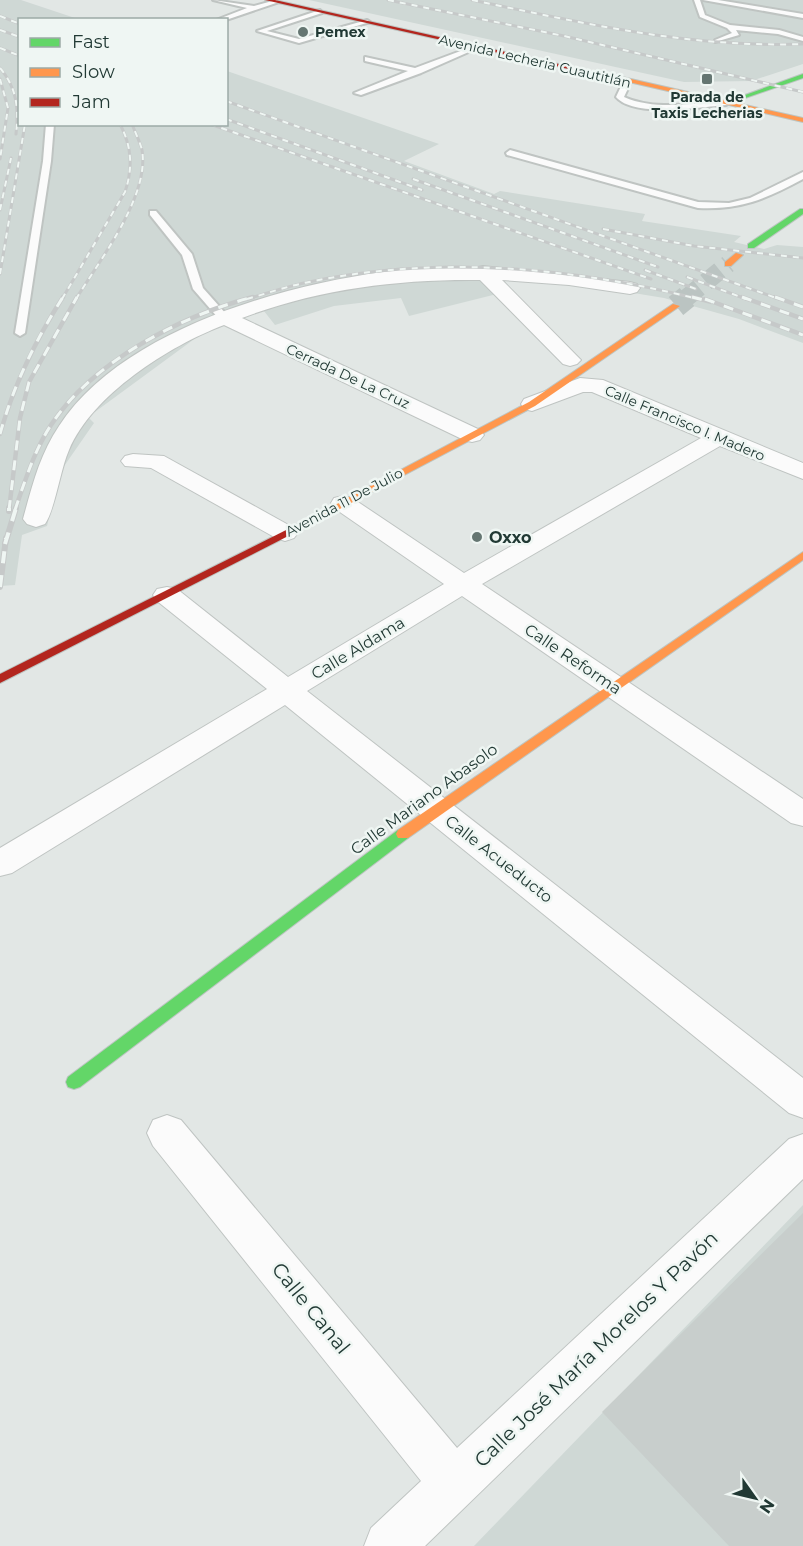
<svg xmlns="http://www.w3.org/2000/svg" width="803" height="1546" font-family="Montserrat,sans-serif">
  <rect width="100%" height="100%" fill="#e2e7e5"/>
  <g fill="#cfd8d5">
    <path d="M0,0h21l57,19 -58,1v104h206l1,-53 212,73 -35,17 90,33 6,-3 145,23 -3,7 99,15 -7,6 30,7 13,-4 26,2v96l-64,-24 -75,-21 -73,-12 -111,-9 17,17 -88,22 -8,-18 -67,8 -59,19 -15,-19 -63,31 -109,80 6,6 -34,49 -13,54 -25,9 -7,50 -15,1z"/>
    <path d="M309,0h494v64l-52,17 -67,1z"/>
    <path d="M803,1205v341h-329z"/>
  </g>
  <path fill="#c8cecc" d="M803,1213v333h-74l-127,-134z"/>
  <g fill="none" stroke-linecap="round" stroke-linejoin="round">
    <path stroke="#bbc4c2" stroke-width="18" stroke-dasharray="18 9" stroke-linecap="butt" d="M685,299l43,-35"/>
    <path stroke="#bbc4c2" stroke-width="23" stroke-dasharray="23 11" stroke-linecap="butt" d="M676,306l11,-9"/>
    <defs>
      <g id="lane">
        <path d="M213,0l41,6 22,-6 3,2 -53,18h-10l31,-12z"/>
        <path d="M694,0h6l5,15 25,10 49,5 24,7v4l-25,-7 -42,-4 3,5 -24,7v-2l17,-7 -5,-5 -27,-11z"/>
        <path d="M703,0h15l85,14v4z"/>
        <path d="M320,10l2,3 -55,18 32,8 68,-19 3,2 -71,21 -42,-12z"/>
        <path d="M474,46l6,1 -59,26 -60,22 -7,-2 54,-22 -43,-10v-4l50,11z"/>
        <path d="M624,80l7,2 -7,15c32,14 69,6 102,4l4,2 -4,2c-25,2 -92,13 -110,-8z"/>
        <path d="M46,124h8l-3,37 -26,172 -5,3 -5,-3 28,-172z"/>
        <path d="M510,150l188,52 31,1 21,-5 53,-26v7c-37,20 -62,31 -105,29l-191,-53 -1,-2z"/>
        <path d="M150,211h6l36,43 11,34 24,27v4h-8l-26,-30 -11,-34 -32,-40z"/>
      </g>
      <g id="street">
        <path d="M483,266l147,16 7,2 3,4 -3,4 -7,2 -61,-9 -67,-5 75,76 4,4 -4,4 -7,2 -7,-2 -83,-84c-82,-1 -162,9 -238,38l238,112 4,5 -4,5 -8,2 -8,-2 -240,-115c-55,21 -132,70 -155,125 -9,20 -14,60 -24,74l-9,3 -9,-3 -4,-5c9,-33 17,-65 36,-93 61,-94 219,-140 324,-154 21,-3 43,-4 64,-4 12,0 24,1 36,-2z"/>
        <path d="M580,378l23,2 200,83v16l-83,-33 -238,138 321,215v27l-12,-3 -329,-227 -155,95 496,387v40l-14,-5 -504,-408 -273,168 -12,3v-28l267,-159 -110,-88 -4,-6 4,-6 10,-2 10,2 111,88 156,-93 -110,-76 -3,-5 3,-5 9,-2 9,2 112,75 237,-135 -109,-46h-9l-51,19 -8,-2 -3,-5 3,-5z"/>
        <path d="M133,454l31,2 130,72 4,5 -4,5 -9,3 -9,-3 -125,-70 -26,-2 -4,-5 4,-5z"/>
        <path d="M167,1115l14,5 276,328 332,-309 14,-5v45l-378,367h-61l7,-18 50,-47 -268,-335 -6,-13 6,-13z"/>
      </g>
      <g id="fast">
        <path d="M803,74v4l-75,26 -5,-1z"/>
        <path d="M800,209h3v5l-49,34h-6v-4z"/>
        <path d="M403,829l5,1 2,4 -2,4 -328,249 -6,2 -6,-2 -2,-5 2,-5 330,-247z"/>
      </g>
      <g id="slow">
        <path d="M622,77l181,41v4l-183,-42z"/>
        <path d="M736,253l7,2 -12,11h-6v-4z"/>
        <path d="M673,304l7,2 -145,100 -235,124 -4,1 -5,-3 238,-126z"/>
        <path d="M803,552v8l-395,278h-10l-2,-4 2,-4z"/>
      </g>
      <g id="jam">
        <path d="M265,0h10l350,79 -3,2z"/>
        <path d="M296,525l4,1v4l-300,153v-9z"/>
      </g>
    </defs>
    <use href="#lane" stroke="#bfc4c2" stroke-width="4"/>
    <use href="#street" stroke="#bfc4c2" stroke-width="2"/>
    <use href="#fast" stroke="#bdc5c2" stroke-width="2"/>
    <use href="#slow" stroke="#bdc5c2" stroke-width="2"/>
    <use href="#jam" stroke="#bdc5c2" stroke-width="2"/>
    <use href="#lane" fill="#fbfbfb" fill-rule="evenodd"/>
    <use href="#street" fill="#fbfbfb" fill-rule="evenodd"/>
    <use href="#fast" fill="#63d668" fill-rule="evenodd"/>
    <use href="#slow" fill="#ff974d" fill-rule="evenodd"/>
    <use href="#jam" fill="#b3261e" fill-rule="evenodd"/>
    <defs>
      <g id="rail-far2">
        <path d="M388,0l176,36 239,56"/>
        <path d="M472,0c111,23 216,48 331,44"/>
        <path d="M0,16l20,8"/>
        <path d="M0,30l20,7"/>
        <path d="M0,48l20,8"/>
        <path d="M0,68c17,20 19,41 16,66"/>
        <path d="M0,79l8,29 -8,51"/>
        <path d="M226,101l553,198"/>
        <path d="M226,119l196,71"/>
        <path d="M210,124l441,155"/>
        <path d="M413,179l245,88"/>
        <path d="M0,210l11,-52"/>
        <path d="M603,229l91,17 109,12"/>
        <path d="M645,270l51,19"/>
        <path d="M0,274l25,-150"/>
        <path d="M687,277l59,22"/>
        <path d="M62,299l63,-107c8,-24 7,-45 -5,-68"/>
        <path d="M76,299c23,-38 74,-103 66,-149 -2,-8 -7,-18 -10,-26"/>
        <path d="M247,299c21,-6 41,-13 62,-17 129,-27 262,-15 389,17"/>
      </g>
      <g id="rail-far1">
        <path d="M692,297l20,5"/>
        <path d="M742,297l61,22"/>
        <path d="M775,297l28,10"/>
        <path d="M705,299l98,36"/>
        <path d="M0,434c14,-50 35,-93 63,-137"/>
        <path d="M9,510l11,-92 9,-36 48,-85"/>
        <path d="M15,510c10,-29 19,-59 36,-85 42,-64 130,-109 202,-128"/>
      </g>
      <g id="rail">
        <path d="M9,511v-3"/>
        <path d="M5,544l11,-36"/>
        <path d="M0,587l6,-49"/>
      </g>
    </defs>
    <use href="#rail-far2" stroke="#c6c9c9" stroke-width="3"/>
    <use href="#rail-far1" stroke="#c6c9c9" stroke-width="4.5"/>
    <use href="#rail" stroke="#c6c9c9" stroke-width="6"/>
    <use href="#rail-far2" stroke="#eff6f3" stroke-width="2" stroke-dasharray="6" stroke-linecap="butt"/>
    <use href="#rail-far1" stroke="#eff6f3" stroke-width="3" stroke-dasharray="10" stroke-linecap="butt"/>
    <use href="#rail" stroke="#eff6f3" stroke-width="4" stroke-dasharray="12" stroke-linecap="butt"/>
  </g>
  <g fill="#657672" stroke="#eff6f3" stroke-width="2">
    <circle cx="303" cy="32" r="6"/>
    <rect x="701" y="73" width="12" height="12" rx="3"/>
    <circle cx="477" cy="537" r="6"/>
  </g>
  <g text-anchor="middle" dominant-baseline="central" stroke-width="5" stroke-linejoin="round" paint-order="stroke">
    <g font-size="14" font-weight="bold" fill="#213934" stroke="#eff6f3" text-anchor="start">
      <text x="315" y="32">Pemex</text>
      <text x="707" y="97" text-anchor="middle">Parada de<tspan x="707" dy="16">Taxis Lecherias</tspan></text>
    </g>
    <g font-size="14" fill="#213934" stroke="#eff6f3">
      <text transform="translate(535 61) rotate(13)">Avenida Lecheria Cuautitlán</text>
      <text transform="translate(348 376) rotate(25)">Cerrada De La Cruz</text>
      <text transform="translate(685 423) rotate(23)">Calle Francisco I. Madero</text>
      <text transform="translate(344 502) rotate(-28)">Avenida 11 De Julio</text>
    </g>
    <g font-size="16" font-weight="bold" fill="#213934" stroke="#eff6f3" text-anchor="start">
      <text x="489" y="537">Oxxo</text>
    </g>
    <g font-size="16" fill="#213934" stroke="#eff6f3">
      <text transform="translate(358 648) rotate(-31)">Calle Aldama</text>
      <text transform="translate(573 659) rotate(34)">Calle Reforma</text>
      <text transform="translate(424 799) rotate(-36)">Calle Mariano Abasolo</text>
      <text transform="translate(499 859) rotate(38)">Calle Acueducto</text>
    </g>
    <g font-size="20" fill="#213934" stroke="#eff6f3">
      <text transform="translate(311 1308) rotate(51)">Calle Canal</text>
      <text transform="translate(596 1349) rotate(-44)">Calle José María Morelos Y Pavón</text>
    </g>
  </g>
  <rect x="18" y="18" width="210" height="108" fill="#eff6f3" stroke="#9daaa7" stroke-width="1.5"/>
  <rect x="30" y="38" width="30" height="9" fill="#63d668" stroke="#9daaa7" stroke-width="1.5"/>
  <text x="72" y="48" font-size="18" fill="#213934">Fast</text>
  <rect x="30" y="68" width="30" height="9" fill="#ff974d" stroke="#9daaa7" stroke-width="1.5"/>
  <text x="72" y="78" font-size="18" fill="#213934">Slow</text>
  <rect x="30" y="98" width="30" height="9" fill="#b3261e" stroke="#9daaa7" stroke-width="1.5"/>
  <text x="72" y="108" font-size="18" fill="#213934">Jam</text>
  <g transform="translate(755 1498) rotate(124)" stroke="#eff6f3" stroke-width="4.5" paint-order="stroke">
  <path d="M0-4.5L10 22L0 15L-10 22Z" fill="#213934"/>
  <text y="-9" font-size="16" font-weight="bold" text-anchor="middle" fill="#213934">N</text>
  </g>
</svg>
